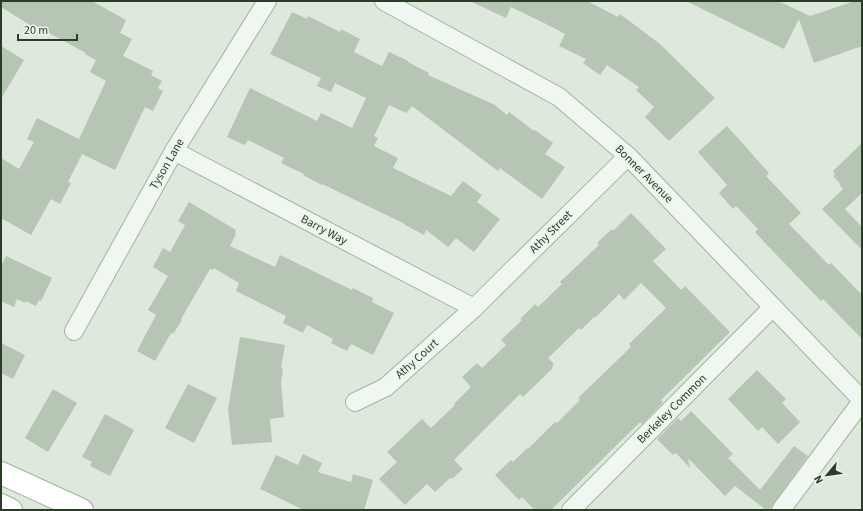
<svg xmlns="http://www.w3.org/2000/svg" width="863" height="511" font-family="'Source Sans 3',sans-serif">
  <rect width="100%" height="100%" fill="#dee8dd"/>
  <g fill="#b6c5b4">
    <path d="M1,1h91l34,19 -6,13 12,6 -9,17 30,15 -2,4 11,6 -4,7 5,3 -10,20 -8,-4 -30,63 -33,-16 -14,28 3,1 -11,21 -9,-5 -20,36 -30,-17v-60l18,11 15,-27 -7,-3 10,-21 42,21 27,-58 -16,-9 6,-12 -11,-6 1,-1 -50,-27 -1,2 -34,-21z"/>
    <path d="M470,1h117l31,16 2,-3 40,30 55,54 -46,43 -24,-24 9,-10 -18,-17 3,-3 -32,-22 -7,10 -17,-12 3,-4 -27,-13 6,-12 -21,-11 -33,-16 -5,11z"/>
    <path d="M686,1h92l32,15 45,-15h7v45l-48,17 -15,-44 -15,30z"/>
    <path d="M292,12l15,7 1,-3 32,16 1,-3 19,10 -6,13 28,14 7,-14 19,9v1l21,11 -1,2 67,30 12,10 2,-3 25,19 1,-1 18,13 -8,11 20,13 -23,32 -42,-31 -2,3 -86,-65 -6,7 -17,-8 -15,31 4,2 -4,8 24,12 -5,10 58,28 12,-15 19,14 -5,7 23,17 -26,33 -18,-14 -8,9 -22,-17 -2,5 -19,-10v-1l-83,-40v1l-19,-10 1,-1 -23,-11 3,-5 -36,-18 -3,5 -18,-8 23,-49 67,33 4,-8 31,15 14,-30 -31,-15 -4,9 -14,-6 4,-8 -51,-24z"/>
    <path d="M1,46l23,14 -23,39z"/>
    <path d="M727,126l42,47 -3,3 35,37 -12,11 40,41 2,-2 31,32v44l-39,-40 -2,2 -54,-56 -12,-13 3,-3 -22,-23 -3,3 -14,-16 8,-8 -29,-33z"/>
    <path d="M862,143v50l-17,16 17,18v23l-40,-41 21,-20 -4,-5 1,-1 -7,-7 2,-2 -2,-3z"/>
    <path d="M189,202l47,28 -1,3 1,1 -6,12 45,21 5,-12 72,35 1,-2 20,10 -1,4 22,11 -21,42 -22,-11 -4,7 -16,-8 2,-4 -26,-14 -4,8 -20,-10 3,-7 -50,-25 3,-8 -25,-15 -1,2 -3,-1 -29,50 1,1 -9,14 -2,-1 -16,28 -18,-10 19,-36 -8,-5 20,-34 -15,-9 10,-19 7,4 15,-27 -7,-4z"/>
    <path d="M631,213l35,36 -13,12 28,29 4,-4 45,46 -69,68 2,2 -21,22 -2,-2 -89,88h-16l-13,-13 -3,3 -24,-25 16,-15 2,2 14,-14 1,1 27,-27 2,1 23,-23 -2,-2 53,-51 -2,-3 37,-36 -25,-25 -17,17 -5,-6 -24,24 -1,-1 -13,13 -2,-2 -31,30 6,6 -2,3 1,1 -30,29 -3,-3 -66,66 9,9 -11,10 -2,-1 -15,14 -8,-8 -22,21 -26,-26 18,-17 -10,-10 35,-33 9,9 24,-23 -1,-1 17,-17 -9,-10 15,-14 5,5 24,-23 -5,-5 21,-20 -2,-1 15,-15 3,3 24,-23 -2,-2 39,-37 -2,-2 15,-14 1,2z"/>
    <path d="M6,256l46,22 -11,23 -2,-1 -3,6 -10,-5 -1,2 -8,-4 -3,8 -13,-6v-34z"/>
    <path d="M240,337l45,8 -4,23 2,1 -2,13 3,35 -14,2 2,23 -40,3 -4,-36z"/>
    <path d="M1,343l24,12 -12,24 -12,-6z"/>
    <path d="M757,370l29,29 -4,4 18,19 -22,22 -16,-17 -4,4 -30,-32z"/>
    <path d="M188,384l29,14 -23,45 -29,-15z"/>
    <path d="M53,389l24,14 -29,49 -23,-14z"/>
    <path d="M691,411l42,43 -5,4 32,32 34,-44 14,10 -35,48 -4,6h-3l-31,-24 -10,10 -37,-38 2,10 -14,-15 -3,2 -16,-16 21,-21 3,3z"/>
    <path d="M105,414l29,16 -24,46 -20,-10 2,-4 -10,-5z"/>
    <path d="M303,454l19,9 -4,9 33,10 2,-8 20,6 -9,30h-60l-44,-21 16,-34 22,10z"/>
  </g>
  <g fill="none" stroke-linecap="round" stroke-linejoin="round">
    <defs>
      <g id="street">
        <path d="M384,1l175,96 69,59 234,244"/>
        <path d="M174,151l300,157"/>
        <path d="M74,331l100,-180 93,-150"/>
        <path d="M355,402l31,-15 88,-79 154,-152"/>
        <path d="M571,510l202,-203"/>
        <path d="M781,510l81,-109"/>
      </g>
      <g id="primary">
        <path d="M1,473l81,37"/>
        <path d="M1,505l10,5"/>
      </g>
    </defs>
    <use href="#street" stroke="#a4b2a2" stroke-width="20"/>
    <use href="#primary" stroke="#9fb49c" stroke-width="24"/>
    <use href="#street" stroke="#f0f6f0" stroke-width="18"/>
    <use href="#primary" stroke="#fff" stroke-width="22"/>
  </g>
  <g text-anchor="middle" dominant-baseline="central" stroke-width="3" stroke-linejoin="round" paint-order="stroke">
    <g font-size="12" fill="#283f26" stroke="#eef5ed">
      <text transform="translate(167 164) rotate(-60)">Tyson Lane</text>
      <text transform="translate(644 174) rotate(45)">Bonner Avenue</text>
      <text transform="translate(324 230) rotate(28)">Barry Way</text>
      <text transform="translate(551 232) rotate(-45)">Athy Street</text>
      <text transform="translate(417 359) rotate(-42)">Athy Court</text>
      <text transform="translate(672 409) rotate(-45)">Berkeley Common</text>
    </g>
  </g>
  <rect width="863" height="511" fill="none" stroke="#283f26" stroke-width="4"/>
  <g transform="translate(827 475) rotate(241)" stroke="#eef5ed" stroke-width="3" paint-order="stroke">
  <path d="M0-3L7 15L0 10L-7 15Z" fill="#283f26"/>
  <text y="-6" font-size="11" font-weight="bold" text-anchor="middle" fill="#283f26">N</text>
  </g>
  <path d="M18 34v6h59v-6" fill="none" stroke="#283f26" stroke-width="2"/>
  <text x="24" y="34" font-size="12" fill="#283f26" stroke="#eef5ed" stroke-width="3" paint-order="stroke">20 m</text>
</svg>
